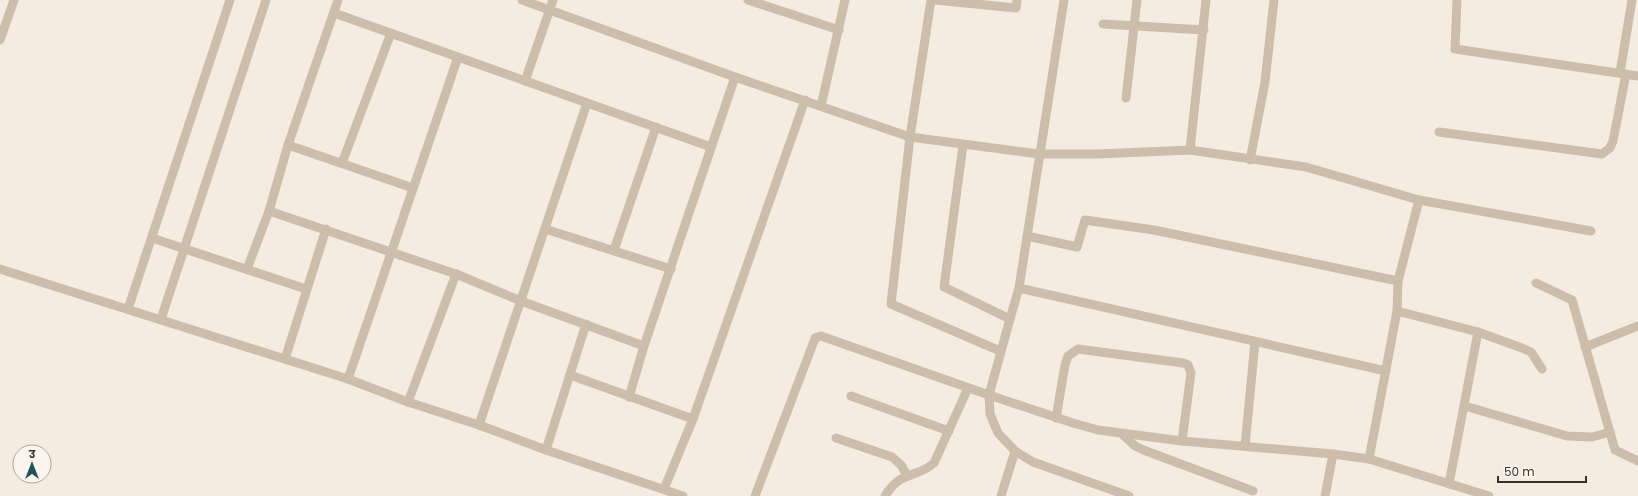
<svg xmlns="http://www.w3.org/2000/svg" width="1638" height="496" font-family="Poppins,'Noto Sans Devanagari',sans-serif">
  <rect width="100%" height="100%" fill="#f4ece0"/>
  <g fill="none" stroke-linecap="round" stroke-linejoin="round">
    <g stroke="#cdbeab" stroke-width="9">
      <path d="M522,0l213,77 175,60 129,17h59l92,-4 116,17 113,33 -21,81 -1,30 -28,148"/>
      <path d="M748,0l91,30"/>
      <path d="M931,0l-21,137 -19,167 109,47"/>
      <path d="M935,0l81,8 1,-8"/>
      <path d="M1064,0l-45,288 367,83"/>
      <path d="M1457,0l-2,49 183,27"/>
      <path d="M334,13l377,134"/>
      <path d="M1103,24l101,6"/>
      <path d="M0,40l14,-40"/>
      <path d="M1620,73l12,-73"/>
      <path d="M525,81l28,-81"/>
      <path d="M1126,98l11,-98"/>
      <path d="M821,106l24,-106"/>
      <path d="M1439,132l163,22 8,-6 3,-7 13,-67"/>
      <path d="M288,145l125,43"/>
      <path d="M963,145l-19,142 66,32 9,-31"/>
      <path d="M1190,150l16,-150"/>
      <path d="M1250,160l15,-78 9,-82"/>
      <path d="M342,163l49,-130"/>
      <path d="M1419,200l172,31"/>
      <path d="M269,211l187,63 65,27 123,45"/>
      <path d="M545,229l126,40"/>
      <path d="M1027,236l50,11 8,-27 69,10 244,51"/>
      <path d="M152,238l154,51"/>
      <path d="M614,250l42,-123"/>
      <path d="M0,269l348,110 60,23 71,23 67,25 137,46"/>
      <path d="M247,269l22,-58 19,-66 50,-145"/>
      <path d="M1536,283l36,17 43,150 23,11"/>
      <path d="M128,309l102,-309"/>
      <path d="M1397,311l81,21 44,16 9,4 11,17"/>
      <path d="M161,319l105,-319"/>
      <path d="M1010,319l-21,76 1,19 8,19 17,18 18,11 96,34"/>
      <path d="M1585,347l53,-21"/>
      <path d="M285,359l41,-130"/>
      <path d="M570,375l123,44"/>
      <path d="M348,379l110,-322"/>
      <path d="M851,396l98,35"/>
      <path d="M629,397l15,-51 91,-269"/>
      <path d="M408,402l48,-128"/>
      <path d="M1465,406l102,30 25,1 18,-5"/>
      <path d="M1056,418l9,-53 3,-9 10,-7 105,14 5,2 3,8 -9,68"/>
      <path d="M479,425l108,-322"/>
      <path d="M1122,434l13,12 11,5 107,40"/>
      <path d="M836,438l56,19 9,8 6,10"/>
      <path d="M1245,446l10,-104"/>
      <path d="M546,450l40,-126"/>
      <path d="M1449,484l29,-152"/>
      <path d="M664,489l29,-70 112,-319"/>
      <path d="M755,496l59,-155 1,-3 6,-2 168,59 84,28 25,7 84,11 151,13 36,5 120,37"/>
      <path d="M885,496c17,-27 31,-17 49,-33l34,-75"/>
      <path d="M1001,496l14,-45"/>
      <path d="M1325,496l8,-42"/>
    </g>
  </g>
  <g transform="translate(32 464)"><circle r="19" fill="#fbf6ed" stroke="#aea79f"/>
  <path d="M0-3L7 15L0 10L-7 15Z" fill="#1e545e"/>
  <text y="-6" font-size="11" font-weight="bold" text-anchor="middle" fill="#3b312a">उ</text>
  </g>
  <path d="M1498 476v6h88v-6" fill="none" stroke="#3b312a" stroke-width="2"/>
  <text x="1504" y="476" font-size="12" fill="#3b312a" stroke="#fbf6ed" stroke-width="3" paint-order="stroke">50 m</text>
</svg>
